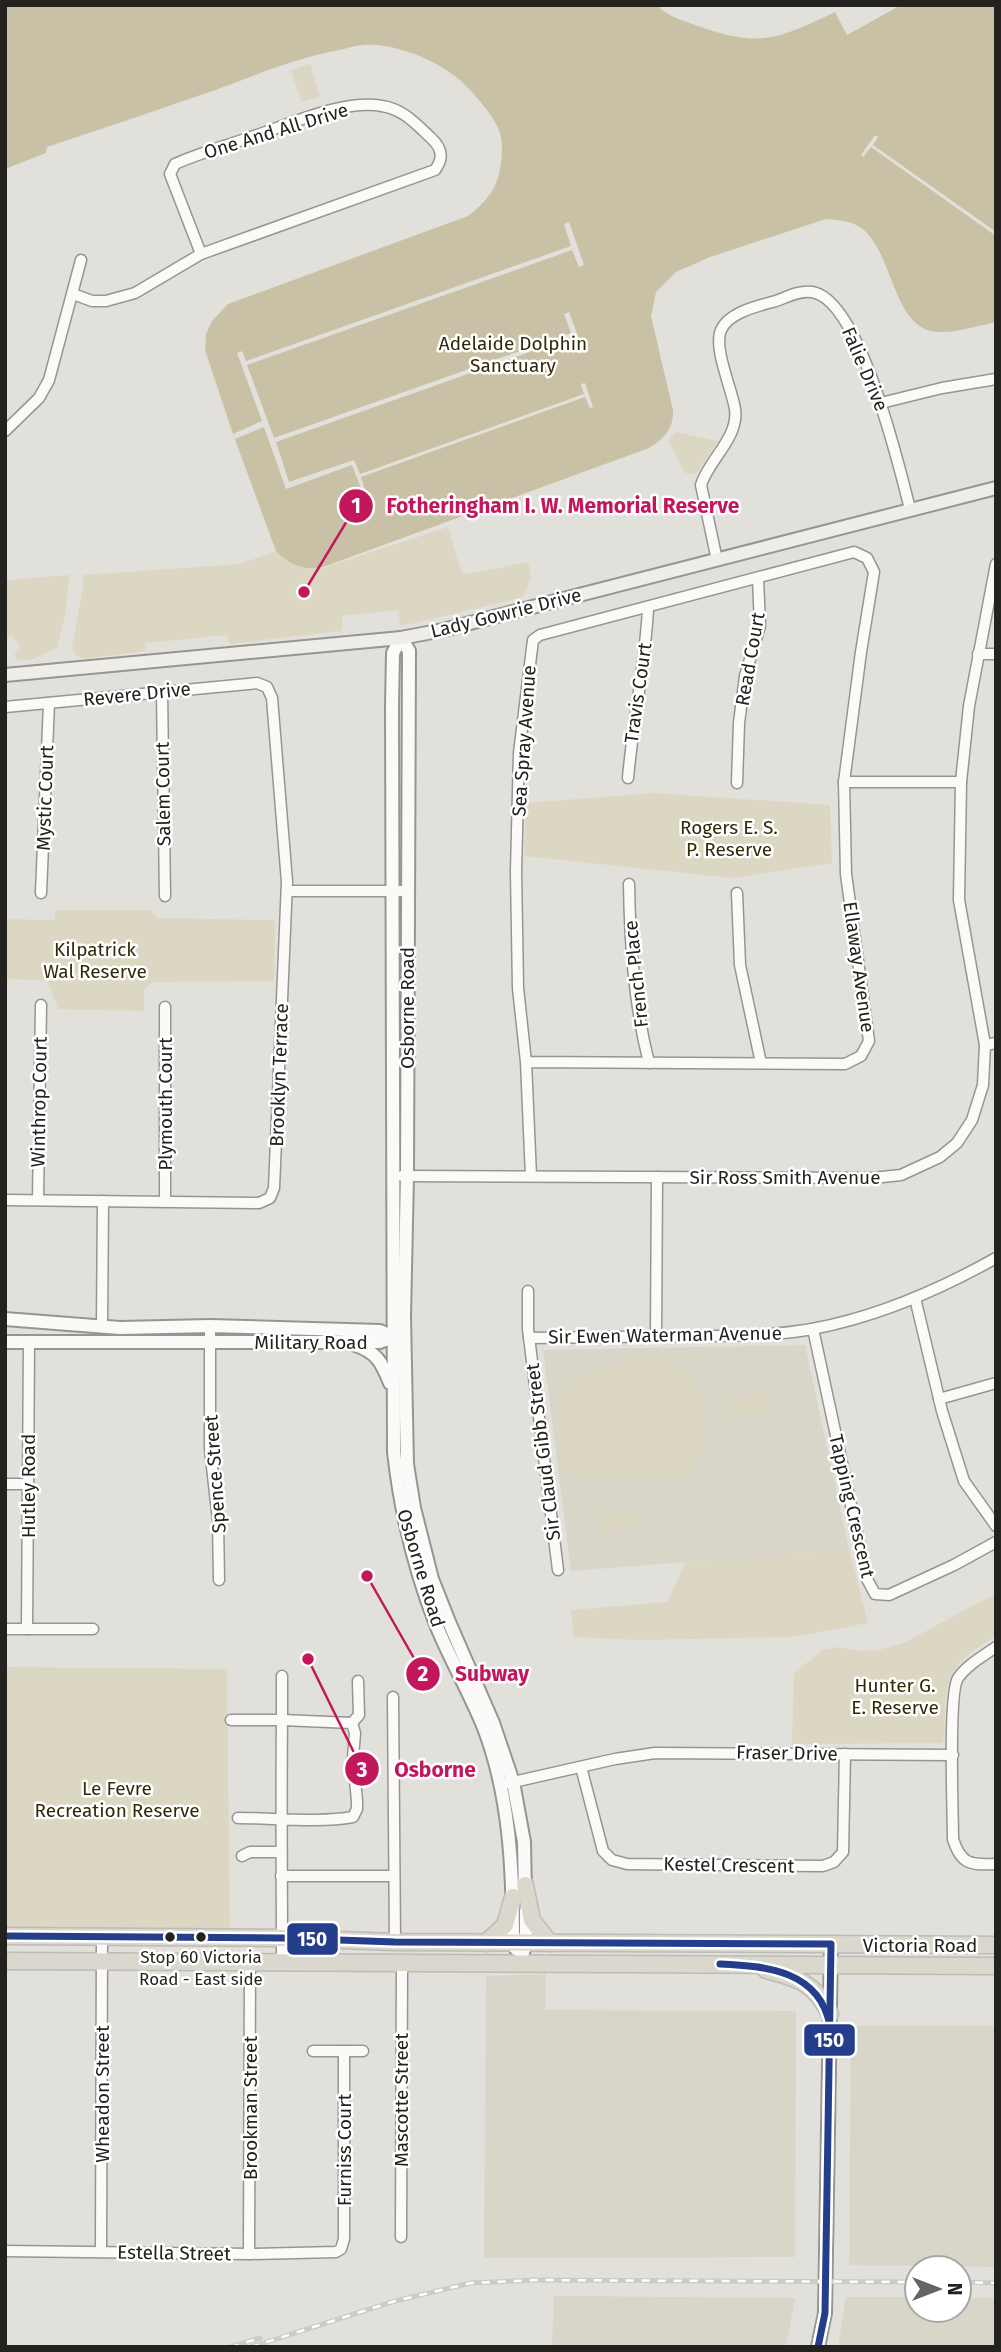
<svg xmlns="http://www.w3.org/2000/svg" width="1001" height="2352" font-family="'Fira Sans',sans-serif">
  <rect width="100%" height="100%" fill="#e2e0da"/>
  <g fill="#d8d6c9">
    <path d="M805,1345l44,204 -278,22 -28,-221z"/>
    <path d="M546,1974l-1,36 251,1 -1,246 -311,1 2,-282z"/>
    <path d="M851,2026h145v241l-147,-2z"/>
    <path d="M554,2296l241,2 -9,49h-234z"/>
    <path d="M846,2297h71v13h42v-12h37v49h-158z"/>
  </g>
  <g fill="#dcd7c3">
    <path d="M310,64l10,33 -19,5 -10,-32z"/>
    <path d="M676,432l42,9 -22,33 -11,-1 -17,-32z"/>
    <path d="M448,527l13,44 6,3 62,-12 2,16 -8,19 -107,26 -16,2 -2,-15 -56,6v15l-113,13 -2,-9 -81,8 -1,8 -61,8 -10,-5 -2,-7 11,-60v-12l157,-11 36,-13c14,14 27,20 47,17z"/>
    <path d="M70,575l-5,40 -8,33 -26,12 -13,1 -4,-6 7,-7 -10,-13 -6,3v-58z"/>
    <path d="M654,793l176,12 2,58 -100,15 -208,-22 2,-53z"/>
    <path d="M56,910h94l8,8 117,2 -1,61 -121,1 -9,8v21l-86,-2 -11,-29 -42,-1v-60l49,1z"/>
    <path d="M659,1361c7,1 16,1 22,4 18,10 28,58 24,77 -3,13 -10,23 -19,33l-107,8 -18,-20 -4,-45 9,-32c39,-25 48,-23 93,-25z"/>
    <path d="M769,1393l2,21 -40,5 -2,-21z"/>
    <path d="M638,1508l3,21 -40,4 -2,-21z"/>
    <path d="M849,1549l19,74 -75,14 -154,3 -65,-3 -3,-27 96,-8 19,-40z"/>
    <path d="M996,1593v43c-30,19 -49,30 -51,68 0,13 0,27 -2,39l-151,1 2,-71 29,-23 16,-3 21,4 18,-1 28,-8z"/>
    <path d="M5,1667l222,2 3,260 -225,-1z"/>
  </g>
  <path fill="#c9c1a5" d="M5,5h652c9,11 25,15 38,20 64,23 81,15 140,-13l12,23 54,-30h95v317c-20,4 -45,13 -65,9 -40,-9 -39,-86 -73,-105 -10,-6 -22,-6 -32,-7l-116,38 -34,15 -20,20 -5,24 22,94c1,18 -9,29 -24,38l-326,119c-20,4 -33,-2 -47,-16l-43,-117 -28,-84 1,-16 6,-13 16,-17 240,-88c27,-20 34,-38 34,-72 -1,-21 -19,-39 -32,-54 -22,-25 -70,-47 -105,-45 -8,0 -17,3 -26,5 -42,8 -81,24 -121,39 -57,20 -114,39 -171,58l-1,6 -41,16z"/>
  <g fill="#e2e0da">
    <path d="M875,135l3,2 -5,8 123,87v4l-125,-89 -8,10 -2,-2z"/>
    <path d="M569,222l15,43 -5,2 -7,-17 -325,115 27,73 297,-105 -7,-19 5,-2 15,40 -5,2 -7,-17 -296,105 13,40 65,-22 6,14 224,-80 -3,-10 4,-1 8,24 -3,1 -5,-11 -224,80 4,13 -3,1 -10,-26 -66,24 -22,-62 -29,12 -2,-5 29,-13 -25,-68 5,-2 4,10 325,-115 -7,-22z"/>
  </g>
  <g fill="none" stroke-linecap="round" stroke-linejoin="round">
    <defs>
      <g id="minor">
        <path d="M73,294l19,7h14l29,-8 66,-39 234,-84c9,-12 7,-22 -4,-32 -15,-14 -28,-29 -49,-32 -40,-7 -93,19 -131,31 -25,9 -52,16 -76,27l-5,10 31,80"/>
        <path d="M881,403l61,-15 54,-9"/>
        <path d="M5,431l34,-33 10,-18 32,-120"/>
        <path d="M717,560l-16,-75c8,-26 38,-47 34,-76 -3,-20 -22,-61 -14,-79 8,-18 37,-24 55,-29 11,-4 24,-11 36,-9 48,7 87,174 98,217"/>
        <path d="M978,654h18"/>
        <path d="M162,692l3,204"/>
        <path d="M5,707l243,-23 9,-1 10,4 5,11 15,184 -13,306 -4,10 -11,5 -254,-3"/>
        <path d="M628,778c5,-57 17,-113 20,-169"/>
        <path d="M844,782h117"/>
        <path d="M737,783l2,-60 6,-47 15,-50 -2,-48"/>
        <path d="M629,884c1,61 5,120 20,179"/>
        <path d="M287,891h120"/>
        <path d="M41,893l8,-190"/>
        <path d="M737,893l3,72 21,98"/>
        <path d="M165,1007v194"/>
        <path d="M985,1045l11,-2"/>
        <path d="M526,1062l319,2 16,-8 8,-15 -23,-167 -2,-92 17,-130 13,-80 -7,-14 -13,-6 -314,83 -7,5 -14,113 -3,119 2,116 8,74 5,114"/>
        <path d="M402,1176l471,2 28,-3 39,-18 17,-14 15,-23 11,-35 2,-40 -26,-145 2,-118 8,-76 27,-142"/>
        <path d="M38,1200l3,-195"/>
        <path d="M528,1291v38l30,241"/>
        <path d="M915,1298l27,113 22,70 32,45"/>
        <path d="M210,1326v123l8,71 1,60"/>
        <path d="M102,1327l1,-126"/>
        <path d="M813,1329l54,250 8,15 14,1 65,-30 42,-23"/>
        <path d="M656,1337l1,-160"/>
        <path d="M529,1338c56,-1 111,-1 166,-2 39,0 78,0 117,-7 65,-12 127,-39 184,-71"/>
        <path d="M939,1399l57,-16"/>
        <path d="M5,1484h23"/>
        <path d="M5,1629h88"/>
        <path d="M27,1629l2,-286"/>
        <path d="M996,1647c-13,9 -29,18 -38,31 -10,15 -5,135 -5,161 8,26 18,26 43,25"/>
        <path d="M393,1697l2,245"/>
        <path d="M231,1720h51v-44"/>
        <path d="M352,1723l7,-8 -1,-34"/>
        <path d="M581,1767l22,84 9,9 15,4 196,2 11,-4 9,-10 2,-98"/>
        <path d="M509,1783l106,-24 40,-6 298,2"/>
        <path d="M238,1818c35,0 82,5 115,-1l4,-8v-8l-4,-43 2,-25 -3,-10 -70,-3c-1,81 0,161 0,242"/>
        <path d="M242,1856l8,-4h31"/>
        <path d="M281,1876h113"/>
        <path d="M313,2051h50"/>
        <path d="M401,2237l1,-275"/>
        <path d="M5,2251l244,3 87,-2 5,-3 3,-10v-188"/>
        <path d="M101,2251l1,-314"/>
        <path d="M249,2254l1,-292"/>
      </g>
      <g id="tertiary">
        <path d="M401,638l8,13 -2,525 -3,141 3,147 7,44 18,71 17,43 44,101 20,59 11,60 1,51"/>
        <path d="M401,638l-8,15 -1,53 2,746c7,62 20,117 43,175 14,34 33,66 47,101 26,68 29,142 29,215l3,6"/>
        <path d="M5,1319l115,9 90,-2 170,5 13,6"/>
        <path d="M5,1342h375l13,-5"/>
        <path d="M355,1345c22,7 27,18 35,38"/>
        <path d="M520,1962l6,-19v-32"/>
        <path d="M818,2347l7,-34 6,-369"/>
      </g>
      <path id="secondary" d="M5,675l396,-37 42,-8 553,-142"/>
      <g id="trunk">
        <path d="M525,1885l7,35 18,23"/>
        <path d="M5,1936l277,2 113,4 601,3"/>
        <path d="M486,1943l19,-18 8,-28"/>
        <path d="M5,1961l991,5"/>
        <path d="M766,1970c32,8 49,13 64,44"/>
      </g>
    </defs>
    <use href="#minor" stroke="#979591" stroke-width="13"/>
    <use href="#tertiary" stroke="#979591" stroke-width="16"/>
    <use href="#secondary" stroke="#979591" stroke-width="16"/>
    <use href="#trunk" stroke="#bcbbb8" stroke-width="19"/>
    <use href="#minor" stroke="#fbfaf9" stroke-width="10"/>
    <use href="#tertiary" stroke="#fbfaf9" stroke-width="12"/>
    <use href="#secondary" stroke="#eeede8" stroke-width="12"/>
    <use href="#trunk" stroke="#dad7cc" stroke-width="16"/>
    <defs>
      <g id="rail">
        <path d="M959,2282l37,1"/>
        <path d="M231,2347l29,-9"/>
        <path d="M251,2347l144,-46 76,-18 65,-3 381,2"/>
      </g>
    </defs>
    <use href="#rail" stroke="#cbcbc9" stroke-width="5"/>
    <use href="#rail" stroke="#fff" stroke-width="2.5" stroke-dasharray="8" stroke-linecap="butt"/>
    <defs>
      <g id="bus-1">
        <path d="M5,1936l277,2 113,4 436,2 -6,369 -7,34"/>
        <path d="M720,1964c47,2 100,7 110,62"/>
      </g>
    </defs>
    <use href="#bus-1" stroke="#fff" stroke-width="12"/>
    <use href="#bus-1" stroke="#243e8c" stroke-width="7"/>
  </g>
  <g fill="#23221e" stroke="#fff" stroke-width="2.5">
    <circle cx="170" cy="1937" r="6"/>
    <circle cx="201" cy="1937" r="6"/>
  </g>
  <g text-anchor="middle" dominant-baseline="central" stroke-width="5" stroke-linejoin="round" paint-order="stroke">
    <g font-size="17" fill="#23221e" stroke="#fff">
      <text x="201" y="1957">Stop 60 Victoria<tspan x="201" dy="22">Road - East side</tspan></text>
    </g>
    <g font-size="19" fill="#23221e" stroke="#fff">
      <text transform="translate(276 131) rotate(-17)">One And All Drive</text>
      <text transform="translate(865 369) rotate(67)">Falie Drive</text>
      <text transform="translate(506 613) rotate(-14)">Lady Gowrie Drive</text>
      <text transform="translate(750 659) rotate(-80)">Read Court</text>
      <text transform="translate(638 693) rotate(-82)">Travis Court</text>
      <text transform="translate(137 694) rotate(-6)">Revere Drive</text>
      <text transform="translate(524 741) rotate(-86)">Sea Spray Avenue</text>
      <text transform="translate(163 794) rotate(-91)">Salem Court</text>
      <text transform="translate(45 798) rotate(-88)">Mystic Court</text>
      <text transform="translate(859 967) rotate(82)">Ellaway Avenue</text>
      <text transform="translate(636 974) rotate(-96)">French Place</text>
      <text transform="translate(407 1008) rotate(-90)">Osborne Road</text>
      <text transform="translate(279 1075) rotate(-88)">Brooklyn Terrace</text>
      <text transform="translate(39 1102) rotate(-89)">Winthrop Court</text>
      <text transform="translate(165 1104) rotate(-90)">Plymouth Court</text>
      <text x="785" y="1177">Sir Ross Smith Avenue</text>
      <text transform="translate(665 1335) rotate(-1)">Sir Ewen Waterman Avenue</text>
      <text x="311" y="1342">Military Road</text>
      <text transform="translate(543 1452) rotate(-97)">Sir Claud Gibb Street</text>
      <text transform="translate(215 1474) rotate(-94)">Spence Street</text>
      <text transform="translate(28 1486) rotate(-90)">Hutley Road</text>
      <text transform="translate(852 1506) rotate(77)">Tapping Crescent</text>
      <text transform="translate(421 1568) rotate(73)">Osborne Road</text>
      <text transform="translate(787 1753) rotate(1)">Fraser Drive</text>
      <text transform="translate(729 1865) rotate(1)">Kestel Crescent</text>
      <text x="920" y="1945">Victoria Road</text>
      <text transform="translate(102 2094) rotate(-90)">Wheadon Street</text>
      <text transform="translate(401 2100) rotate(-90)">Mascotte Street</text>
      <text transform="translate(250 2108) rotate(-90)">Brookman Street</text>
      <text transform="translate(344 2150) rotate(-90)">Furniss Court</text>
      <text transform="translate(174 2253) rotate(1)">Estella Street</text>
    </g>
    <g font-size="19" fill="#312908" stroke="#fff">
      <text x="513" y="343">Adelaide Dolphin<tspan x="513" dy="22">Sanctuary</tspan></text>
      <text x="729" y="827">Rogers E. S.<tspan x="729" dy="22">P. Reserve</tspan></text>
      <text x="95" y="949">Kilpatrick<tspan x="95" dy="22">Wal Reserve</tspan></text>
      <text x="895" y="1685">Hunter G.<tspan x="895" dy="22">E. Reserve</tspan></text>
      <text x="117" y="1788">Le Fevre<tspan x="117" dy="22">Recreation Reserve</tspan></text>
    </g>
  </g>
  <path fill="none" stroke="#c2185b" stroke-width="2.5" d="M304 592L356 506M367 1576L423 1674M308 1659L362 1769"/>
  <g fill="#c2185b" stroke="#fff" stroke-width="2.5">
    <circle cx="304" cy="592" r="7"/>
    <circle cx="367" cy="1576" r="7"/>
    <circle cx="308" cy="1659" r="7"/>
    <circle cx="356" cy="506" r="18"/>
    <circle cx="423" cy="1674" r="18"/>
    <circle cx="362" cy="1769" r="18"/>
  </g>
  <g font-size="21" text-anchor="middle" font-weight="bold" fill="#fff">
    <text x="356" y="513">1</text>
    <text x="423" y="1681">2</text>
    <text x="362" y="1777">3</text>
  </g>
  <g font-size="21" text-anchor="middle" font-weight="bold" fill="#c2185b" stroke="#fff" stroke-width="5" stroke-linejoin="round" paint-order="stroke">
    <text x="563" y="513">Fotheringham I. W. Memorial Reserve</text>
    <text x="492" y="1681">Subway</text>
    <text x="435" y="1777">Osborne</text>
  </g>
  <g stroke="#fff" stroke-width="2.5">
    <rect x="286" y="1922" width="53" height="34" rx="7" fill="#243e8c"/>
    <rect x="803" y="2023" width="53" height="34" rx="7" fill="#243e8c"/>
  </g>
  <g font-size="19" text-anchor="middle" font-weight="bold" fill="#fff">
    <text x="312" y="1946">150</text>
    <text x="829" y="2047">150</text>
  </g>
  <rect width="1001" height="2352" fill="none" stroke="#23221e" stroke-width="14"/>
  <g transform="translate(938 2289) rotate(90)"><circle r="33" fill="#ffffff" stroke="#a7a7a5" stroke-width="2"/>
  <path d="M0-5L12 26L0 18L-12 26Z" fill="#666460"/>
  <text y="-10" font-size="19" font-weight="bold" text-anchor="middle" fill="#23221e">N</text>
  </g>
</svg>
